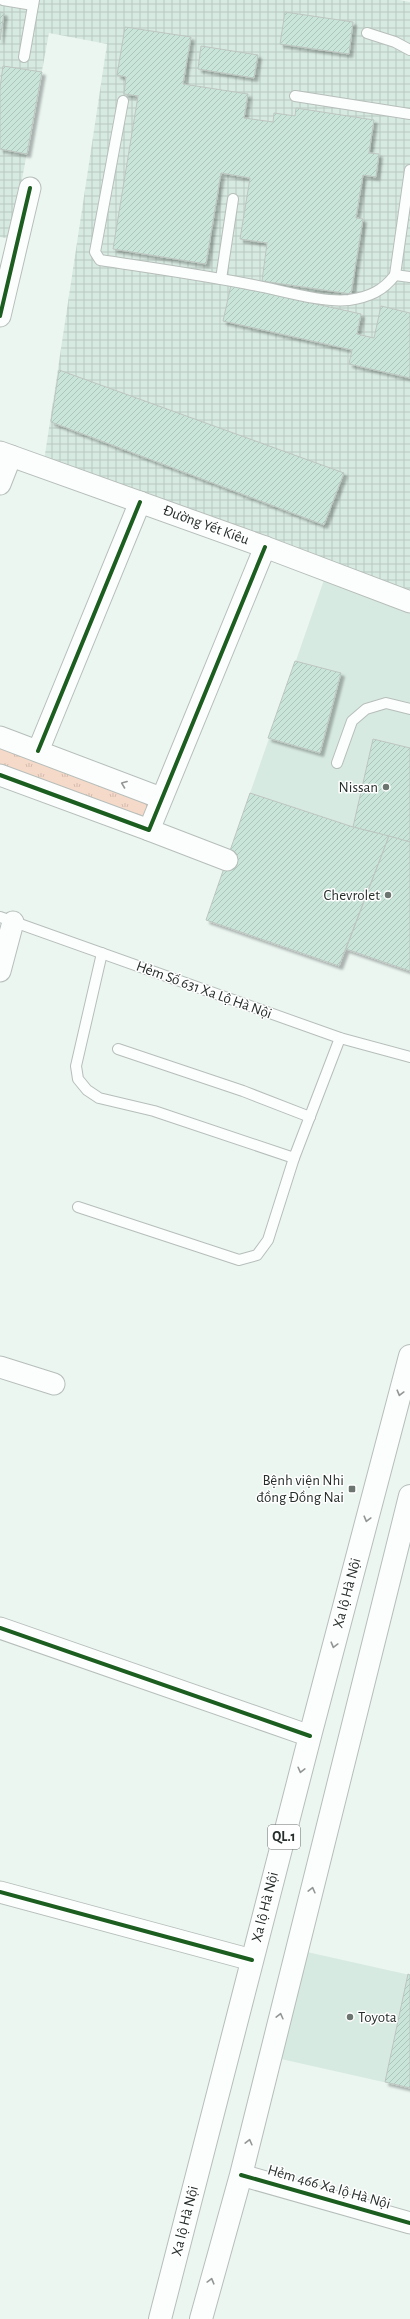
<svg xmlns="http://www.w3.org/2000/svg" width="410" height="2319" font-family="'Alegreya Sans',sans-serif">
  <defs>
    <pattern id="industrial-grid" width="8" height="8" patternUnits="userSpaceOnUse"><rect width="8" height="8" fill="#d7eae1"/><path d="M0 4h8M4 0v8" fill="none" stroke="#b9c9c1"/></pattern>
    <pattern id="grass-tufts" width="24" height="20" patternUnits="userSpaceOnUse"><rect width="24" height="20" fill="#f6dac9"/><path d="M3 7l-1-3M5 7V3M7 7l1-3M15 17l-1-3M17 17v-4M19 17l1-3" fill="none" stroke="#d3bbad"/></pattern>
    <pattern id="building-hatch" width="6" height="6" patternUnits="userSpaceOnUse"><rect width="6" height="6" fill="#c9e5da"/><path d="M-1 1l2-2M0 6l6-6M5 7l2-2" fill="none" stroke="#adc5bb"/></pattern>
    <filter id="shadow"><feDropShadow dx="3.5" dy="3.5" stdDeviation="1" flood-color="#0004"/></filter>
  </defs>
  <rect width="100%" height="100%" fill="#ebf6f1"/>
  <g fill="#d7eae1">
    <path d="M325,577l85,32v362l-64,-22 -7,17 -133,-46z"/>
    <path d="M307,1952l103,23v113l-129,-29z"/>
  </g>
  <path fill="url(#industrial-grid)" d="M0,0h399l11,2v594l-366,-135 63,-417 -58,-11 -38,206 -11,-2z"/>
  <path fill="url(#grass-tufts)" d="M0,744l152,58 -7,20 -145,-53z"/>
  <g fill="url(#building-hatch)" stroke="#bdc5c1" filter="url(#shadow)">
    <path d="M0,12l4,1 -4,27z"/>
    <path d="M285,12l68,10 -4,32 -69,-10z"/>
    <path d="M125,27l66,10 -8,47 65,10 -4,24 29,4 1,-9 21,3 1,-8 78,12 -5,33 10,1 -3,23 -13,-2 -7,43 7,1 -12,75 -89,-13 5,-38 -27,-4 10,-61 -29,-5 -15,91 -93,-15 25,-153 -14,-2 2,-17 -9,-2z"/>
    <path d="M201,46l57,9 -4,23 -56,-9z"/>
    <path d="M3,66l39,6 -15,82 -27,-5v-61z"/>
    <path d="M231,285l130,29 -4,20 17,4 7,-32 29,7v65l-61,-14 3,-14 -129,-29z"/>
    <path d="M59,370l285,103 -20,52 -273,-103z"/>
    <path d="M295,661l46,12 -21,80 -52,-15z"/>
    <path d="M373,739l37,9v94l-57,-15z"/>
    <path d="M250,793l103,34 36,9 -50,130 -133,-46z"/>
    <path d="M389,836l21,6v129l-64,-22z"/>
    <path d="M408,1974l2,1v113l-25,-6z"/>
  </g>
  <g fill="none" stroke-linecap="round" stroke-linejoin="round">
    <defs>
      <g id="lane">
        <path d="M3,0l30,5"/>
        <path d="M367,33l28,9 15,8"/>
        <path d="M24,57l10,-57"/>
        <path d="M295,96l115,18"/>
        <path d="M123,101l-28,151 5,8c52,8 103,15 153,25 28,5 68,18 96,15 20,-3 34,-9 46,-25"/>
        <path d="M410,170l-15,105 15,2"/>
        <path d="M221,279l12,-80"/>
        <path d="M337,763l15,-42 14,-12 20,-6 24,6"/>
        <path d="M0,917l340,121 70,19"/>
        <path d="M102,953l-26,113 2,13 9,11 12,8 55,13 140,47"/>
        <path d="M118,1049l125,42 67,26"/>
        <path d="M78,1207l161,53 18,-5 11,-15 26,-82 46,-120"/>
      </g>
      <g id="street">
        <path d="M0,316l30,-128"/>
        <path d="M0,452l265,95 145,55"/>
        <path d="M0,484l11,-28"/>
        <path d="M0,737l161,61"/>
        <path d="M38,751l102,-249"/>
        <path d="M0,775l149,55 116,-283"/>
        <path d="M149,830l78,30"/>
        <path d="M0,971l13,-49"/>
        <path d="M0,1367l54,17"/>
        <path d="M0,1628l310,108"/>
        <path d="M0,1892l252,68"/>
        <path d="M241,2175l169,48"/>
      </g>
      <g id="highway">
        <path d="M160,2319l150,-583 100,-380"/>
        <path d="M201,2319l40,-144 169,-679"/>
      </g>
    </defs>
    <use href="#lane" stroke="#b6beba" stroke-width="12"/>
    <use href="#street" stroke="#b6beba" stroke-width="23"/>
    <use href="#highway" stroke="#b6beba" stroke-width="24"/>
    <use href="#lane" stroke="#fcfefd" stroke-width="10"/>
    <use href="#street" stroke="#fcfefd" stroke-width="21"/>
    <use href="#highway" stroke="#fcfefd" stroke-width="22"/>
    <defs>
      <g id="cycleway">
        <path d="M0,316l30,-128"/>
        <path d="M38,751l102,-249"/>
        <path d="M0,775l149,55 116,-283"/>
        <path d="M0,1628l310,108"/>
        <path d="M0,1892l252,68"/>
        <path d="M241,2175l169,48"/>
      </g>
    </defs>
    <use href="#cycleway" stroke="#fff" stroke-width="6"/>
    <use href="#cycleway" stroke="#1b5e20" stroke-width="4"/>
  </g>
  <defs><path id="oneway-chevron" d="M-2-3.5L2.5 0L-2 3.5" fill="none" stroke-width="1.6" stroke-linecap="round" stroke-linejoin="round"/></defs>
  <g stroke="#929694">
    <use href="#oneway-chevron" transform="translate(124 784) rotate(-159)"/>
    <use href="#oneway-chevron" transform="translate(400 1393) rotate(105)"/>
    <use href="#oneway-chevron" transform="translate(367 1519) rotate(105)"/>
    <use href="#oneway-chevron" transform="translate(334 1645) rotate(105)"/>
    <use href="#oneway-chevron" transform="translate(301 1770) rotate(104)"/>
    <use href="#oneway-chevron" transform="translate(312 1890) rotate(-76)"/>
    <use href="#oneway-chevron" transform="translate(280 2016) rotate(-76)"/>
    <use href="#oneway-chevron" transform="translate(249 2142) rotate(-76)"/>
    <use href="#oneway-chevron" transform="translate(211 2281) rotate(-75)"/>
  </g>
  <g fill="#6c7570" stroke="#fff" stroke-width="1.5">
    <circle cx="386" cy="787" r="4"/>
    <circle cx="388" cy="895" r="4"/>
    <rect x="348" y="1485" width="8" height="8" rx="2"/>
    <circle cx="350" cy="2017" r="4"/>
  </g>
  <g text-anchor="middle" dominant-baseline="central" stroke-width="3" stroke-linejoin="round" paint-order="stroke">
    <rect fill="#fff" stroke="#686d6b" stroke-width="1" x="268" y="1825" width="32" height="24" rx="3"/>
    <g font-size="14" font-weight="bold" fill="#272f2b">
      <text x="284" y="1837">QL.1</text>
    </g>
    <g font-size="15" fill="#272f2b" stroke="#fff">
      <text transform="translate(206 525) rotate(20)">Đường Yết Kiêu</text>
      <text transform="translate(204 990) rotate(20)">Hẻm Số 631 Xa Lộ Hà Nội</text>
      <text transform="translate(347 1593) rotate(-75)">Xa lộ Hà Nội</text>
      <text transform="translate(265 1907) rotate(-76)">Xa lộ Hà Nội</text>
      <text transform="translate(329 2187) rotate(16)">Hẻm 466 Xa lộ Hà Nội</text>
      <text transform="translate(185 2221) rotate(-76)">Xa lộ Hà Nội</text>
    </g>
    <g font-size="15" fill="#272f2b" stroke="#fff" text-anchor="end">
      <text x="378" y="787">Nissan</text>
      <text x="380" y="895">Chevrolet</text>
      <text x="344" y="1480">Bệnh viện Nhi<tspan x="344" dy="17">đồng Đồng Nai</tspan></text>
      <text x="358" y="2017" text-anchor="start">Toyota</text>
    </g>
  </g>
</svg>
